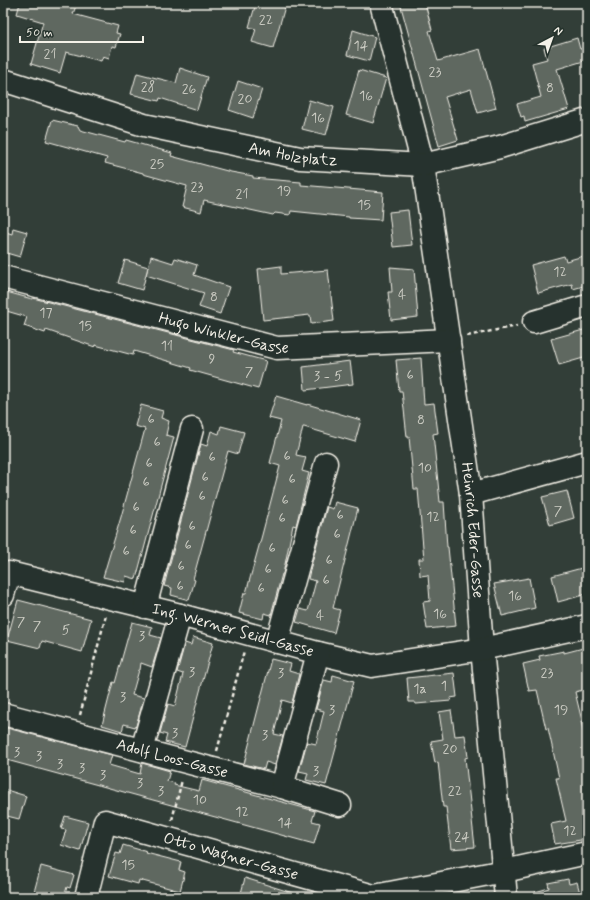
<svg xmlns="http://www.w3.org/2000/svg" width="590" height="900" font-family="Mynerve,sans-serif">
  <rect width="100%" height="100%" fill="#323e38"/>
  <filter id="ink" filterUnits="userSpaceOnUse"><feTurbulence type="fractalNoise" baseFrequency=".025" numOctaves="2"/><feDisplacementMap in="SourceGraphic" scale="8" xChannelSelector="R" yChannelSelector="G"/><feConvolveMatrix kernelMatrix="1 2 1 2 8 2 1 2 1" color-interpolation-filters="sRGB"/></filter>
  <g filter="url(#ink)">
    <g fill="#5f6861" stroke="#f4f1e8">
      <path d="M20,3h57l-4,11 45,12 -2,7 4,1 -4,13 -4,-1 -3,12 -6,-2 -2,5 -35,-9 -6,21 -29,-9 12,-42 -26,-8z"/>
      <path d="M256,3h30l-13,45 -21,-6 4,-13 -7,-2z"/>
      <path d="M400,3h25l7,27 -3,1 9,30 42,-12 16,59 -18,5 -7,-24 -26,8 13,43 -19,6z"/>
      <path d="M353,30l22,7 -6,24 -22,-6z"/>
      <path d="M577,38l3,11 7,-1v12l-30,9 12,40 -44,13 -1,-6 -3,1 -4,-13 24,-7 -9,-34 15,-4 -3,-11z"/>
      <path d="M180,68l27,9 -10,33 -37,-12 -1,3 -28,-7 6,-21 39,10z"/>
      <path d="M359,70l27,8 -13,45 -27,-8z"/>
      <path d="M238,81l24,8 -9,29 -24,-8z"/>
      <path d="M309,100l25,7 -8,28 -24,-6z"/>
      <path d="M52,120l26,6 2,4 45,12 1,-2 46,13 -1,3 60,16 22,4v2l48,4v3l82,7 -2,28 -32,-2v-1l-58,-6 -1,4 -15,-2 -2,2 -69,-15 -3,12 -19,-5 5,-21 -44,-12v-1l-38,-10 2,-5 -61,-17z"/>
      <path d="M408,210l4,35 -19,2 -4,-35z"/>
      <path d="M13,228l14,4 -7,25 -17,-5v-21l9,3z"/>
      <path d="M587,255v30l-14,4 -1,-5 -34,9 -7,-28 33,-9 2,5z"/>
      <path d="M151,256l22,7 2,-5 22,7 -3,10 35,12 -9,27 -21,-7 5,-14 -58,-18z"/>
      <path d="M125,260l23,7 -6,23 -24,-7z"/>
      <path d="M281,266v8l47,-4 6,51 -23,3 -1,-9 -47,5 -5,-51z"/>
      <path d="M390,267l24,2 4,48 -27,3 -3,-28h4z"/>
      <path d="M3,291l29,8 1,-1 201,52 -1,2 33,9 -8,28 -68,-19 1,-2 -57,-17 -1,4 -38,-10v2l-49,-17 -1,3 -21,-7 3,-9 -24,-7z"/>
      <path d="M587,329v28l-28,8 -8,-26z"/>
      <path d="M421,358l3,46 10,-1 4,30 -5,1 7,68h4l3,45h1l8,79 -29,3 -4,-27 7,-1 -2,-26 -8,1 -1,-17h5l-6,-70h-4l-5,-52h-2l-5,-46h-3l-3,-31z"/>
      <path d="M350,361l3,23 -48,6 -2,-23z"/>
      <path d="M276,396l31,9v-1l54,16 -6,22 -51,-15h-1l-7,28 10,2 -4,14 7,2 -13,53 -3,-1 -10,49h-1l-11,41 -7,-2 -1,6 -24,-6 5,-20h2l16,-58 18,-69 -10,-3 11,-42 -12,-3z"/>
      <path d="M141,405l22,6 -2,7 8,3 -3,14 8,2 -38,142 -10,-3 -1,6 -22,-5 18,-60 24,-88 -10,-3z"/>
      <path d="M221,426l23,6 -6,22 -10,-3 -35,128 2,1 -6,20 -18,-5 1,-7 -8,-2 37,-142 6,2 4,-15 8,3z"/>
      <path d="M567,491l7,27 -24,7 -8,-28z"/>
      <path d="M335,502l23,6 -25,100 7,2 -6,23 -38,-11 4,-13 8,2 8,-30 -8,-2 3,-13 16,-59 6,2z"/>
      <path d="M582,568l5,16v10l-29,8 -6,-26z"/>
      <path d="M529,578l6,30 -33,8 -8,-32z"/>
      <path d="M18,600l73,19 -9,33 -40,-11 -2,7 -33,-8z"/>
      <path d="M132,622l20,5 -2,8 11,3 -9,29 -11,-4 -1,7h-1l-7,25 12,3 -8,28 -1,1 -11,-3 -2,7 -20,-6 11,-43 2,1z"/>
      <path d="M193,637l20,6 -28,104 -20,-5 2,-7 -7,-2 8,-29 7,2 8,-32 -6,-2 8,-29 6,2z"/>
      <path d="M587,647v42l-12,3 7,29h-1l6,25v18h-3l3,14v22l-3,1 3,20v18l-32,5 -4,-20 15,-3 -10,-43h3l-11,-50 -2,1 -9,-39 -8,1 -6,-27 17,-4 -1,-4 25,-5v2z"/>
      <path d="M271,659l20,5 -2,7 10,3 -7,29 -10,-3 -8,34 9,2 -8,29 -9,-3 -2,7 -20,-5z"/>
      <path d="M454,673l3,24 -7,1 1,3 -35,3 -1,-2h-6l-2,-24z"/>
      <path d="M333,675l21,6 -28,104 -20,-5 2,-7 -9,-2 8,-29 9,2 8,-33 -8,-2 8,-29 8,2z"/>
      <path d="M451,710l4,26 10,-1 3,22 -3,1 10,89 -24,2 -5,-42h-3l-5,-45 -3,1 -4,-22 12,-2 -4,-27z"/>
      <path d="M3,727l109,28 -3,10 31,9 2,-11 28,8 -3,10 8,2 -1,2 25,6 3,-11 113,31 -3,10 8,2 -6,21 -311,-85z"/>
      <path d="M3,789l23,7 -7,23 -16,-4z"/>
      <path d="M65,816l23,6 -8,29 -19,-6 5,-15 -5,-1z"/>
      <path d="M123,845l24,7 -1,1 35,9 -2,8 6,2 -5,19 -41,-11 -1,4 -29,-8 7,-23 4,1z"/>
      <path d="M41,866l33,9 -4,13 -3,-1 -3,10h-13l-17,-5z"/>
      <path d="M245,878l51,16v3h-56z"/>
      <path d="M568,879l1,5 8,-2 4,15h-45l-1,-5 14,-4 -1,-5z"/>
    </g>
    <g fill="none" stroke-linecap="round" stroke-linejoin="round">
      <defs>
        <g id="minor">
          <path id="s1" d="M381,3l42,162 48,329 11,155 24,248"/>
          <path id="s2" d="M3,80l141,45 156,33 123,7 77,-18 87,-27"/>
          <path id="s3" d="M3,277l274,71 172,-8"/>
          <path d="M534,322l53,-16"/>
          <path d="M471,494l116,-32"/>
          <path id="s4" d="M3,595l6,-22 171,42 138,38 54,13 110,-17 105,-23"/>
          <path d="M145,607l47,-178"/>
          <path d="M277,642l49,-179"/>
          <path id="s5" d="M3,714l279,73 58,18"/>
          <path d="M142,750l38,-135"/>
          <path d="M282,787l36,-134"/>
          <path id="s6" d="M86,897l19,-76 269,75 130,-25 83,-18"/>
        </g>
      </defs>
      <use href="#minor" stroke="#f4f1e8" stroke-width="25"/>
      <g stroke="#f4f1e8" stroke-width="2.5" stroke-dasharray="4 3" stroke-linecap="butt">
        <path d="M467,336l50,-10"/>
        <path d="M80,715l26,-100"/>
        <path d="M217,751l27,-100"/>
        <path d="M172,820l10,-40"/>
      </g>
      <use href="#minor" stroke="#26332d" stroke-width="22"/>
    </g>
  </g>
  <g text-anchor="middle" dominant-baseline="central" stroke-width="4" stroke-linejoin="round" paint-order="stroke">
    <g font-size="14" fill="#cfcfc6">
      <text x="266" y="20">22</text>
      <text x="361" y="46">14</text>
      <text x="50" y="54">21</text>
      <text x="435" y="72">23</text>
      <text x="148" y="87">28</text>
      <text x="550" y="88">8</text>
      <text x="189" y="89">26</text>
      <text x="366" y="96">16</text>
      <text x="245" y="99">20</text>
      <text x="318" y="118">16</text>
      <text x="157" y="164">25</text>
      <text x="197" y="187">23</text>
      <text x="284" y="191">19</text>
      <text x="242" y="194">21</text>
      <text x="364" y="205">15</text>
      <text x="560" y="272">12</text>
      <text x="402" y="295">4</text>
      <text x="214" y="297">8</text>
      <text x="46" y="313">17</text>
      <text x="85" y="326">15</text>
      <text x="167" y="346">11</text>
      <text x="212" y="359">9</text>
      <text x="249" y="372">7</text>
      <text x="410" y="375">6</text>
      <text x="328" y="376">3 - 5</text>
      <text x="151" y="419">6</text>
      <text x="421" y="420">8</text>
      <text x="157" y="442">6</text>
      <text x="287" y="456">6</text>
      <text x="212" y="457">6</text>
      <text x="149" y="463">6</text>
      <text x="425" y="468">10</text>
      <text x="205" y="477">6</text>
      <text x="292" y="479">6</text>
      <text x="146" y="482">6</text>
      <text x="202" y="496">6</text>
      <text x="285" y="500">6</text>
      <text x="136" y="507">6</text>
      <text x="558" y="511">7</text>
      <text x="340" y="515">6</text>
      <text x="433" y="517">12</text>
      <text x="282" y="518">6</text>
      <text x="192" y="526">6</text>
      <text x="133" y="530">6</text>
      <text x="337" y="534">6</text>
      <text x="188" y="545">6</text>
      <text x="272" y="548">6</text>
      <text x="126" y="551">6</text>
      <text x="329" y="560">6</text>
      <text x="181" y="566">6</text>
      <text x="268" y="569">6</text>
      <text x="326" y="580">6</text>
      <text x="180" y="586">6</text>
      <text x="261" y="588">6</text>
      <text x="515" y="596">16</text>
      <text x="440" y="614">16</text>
      <text x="320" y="616">4</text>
      <text x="21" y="622">7</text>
      <text x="37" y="626">7</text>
      <text x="66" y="630">5</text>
      <text x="142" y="636">3</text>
      <text x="192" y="672">3</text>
      <text x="281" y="673">3</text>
      <text x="547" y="673">23</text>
      <text x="444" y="686">1</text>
      <text x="420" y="689">1a</text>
      <text x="123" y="697">3</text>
      <text x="332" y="710">3</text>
      <text x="561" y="710">19</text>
      <text x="175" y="733">3</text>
      <text x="265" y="735">3</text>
      <text x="450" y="749">20</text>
      <text x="17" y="752">3</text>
      <text x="39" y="756">3</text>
      <text x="60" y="764">3</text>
      <text x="82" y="768">3</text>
      <text x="316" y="771">3</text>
      <text x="103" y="775">3</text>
      <text x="140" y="783">3</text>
      <text x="161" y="791">3</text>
      <text x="455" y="791">22</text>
      <text x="200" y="800">10</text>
      <text x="242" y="812">12</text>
      <text x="285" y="823">14</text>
      <text x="570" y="831">12</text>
      <text x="462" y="837">24</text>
      <text x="128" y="865">15</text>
    </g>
    <g font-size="16" fill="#f4f1e8" stroke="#26332d">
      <text stroke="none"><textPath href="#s2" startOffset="300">Am Holzplatz</textPath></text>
      <text stroke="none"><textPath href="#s3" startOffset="228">Hugo Winkler-Gasse</textPath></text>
      <text stroke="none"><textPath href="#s1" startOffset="536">Heinrich Eder-Gasse</textPath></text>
      <text stroke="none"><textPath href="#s4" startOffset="254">Ing. Werner Seidl-Gasse</textPath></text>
      <text stroke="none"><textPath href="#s5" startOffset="175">Adolf Loos-Gasse</textPath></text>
      <text stroke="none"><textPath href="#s6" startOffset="209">Otto Wagner-Gasse</textPath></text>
    </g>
  </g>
  <rect width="590" height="900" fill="none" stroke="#26332d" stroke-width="16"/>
  <rect x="8" y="8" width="574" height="884" fill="none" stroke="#f4f1e8" stroke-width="1.5" filter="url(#ink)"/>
  <g transform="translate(552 38) rotate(41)" stroke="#26332d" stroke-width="3" paint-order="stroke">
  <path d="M0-3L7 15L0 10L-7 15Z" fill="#f4f1e8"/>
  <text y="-6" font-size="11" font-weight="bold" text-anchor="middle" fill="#f4f1e8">N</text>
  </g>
  <path d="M20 36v6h123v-6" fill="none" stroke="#f4f1e8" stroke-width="2"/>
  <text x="26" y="36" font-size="12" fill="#f4f1e8" stroke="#26332d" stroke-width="3" paint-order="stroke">50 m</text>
</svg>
